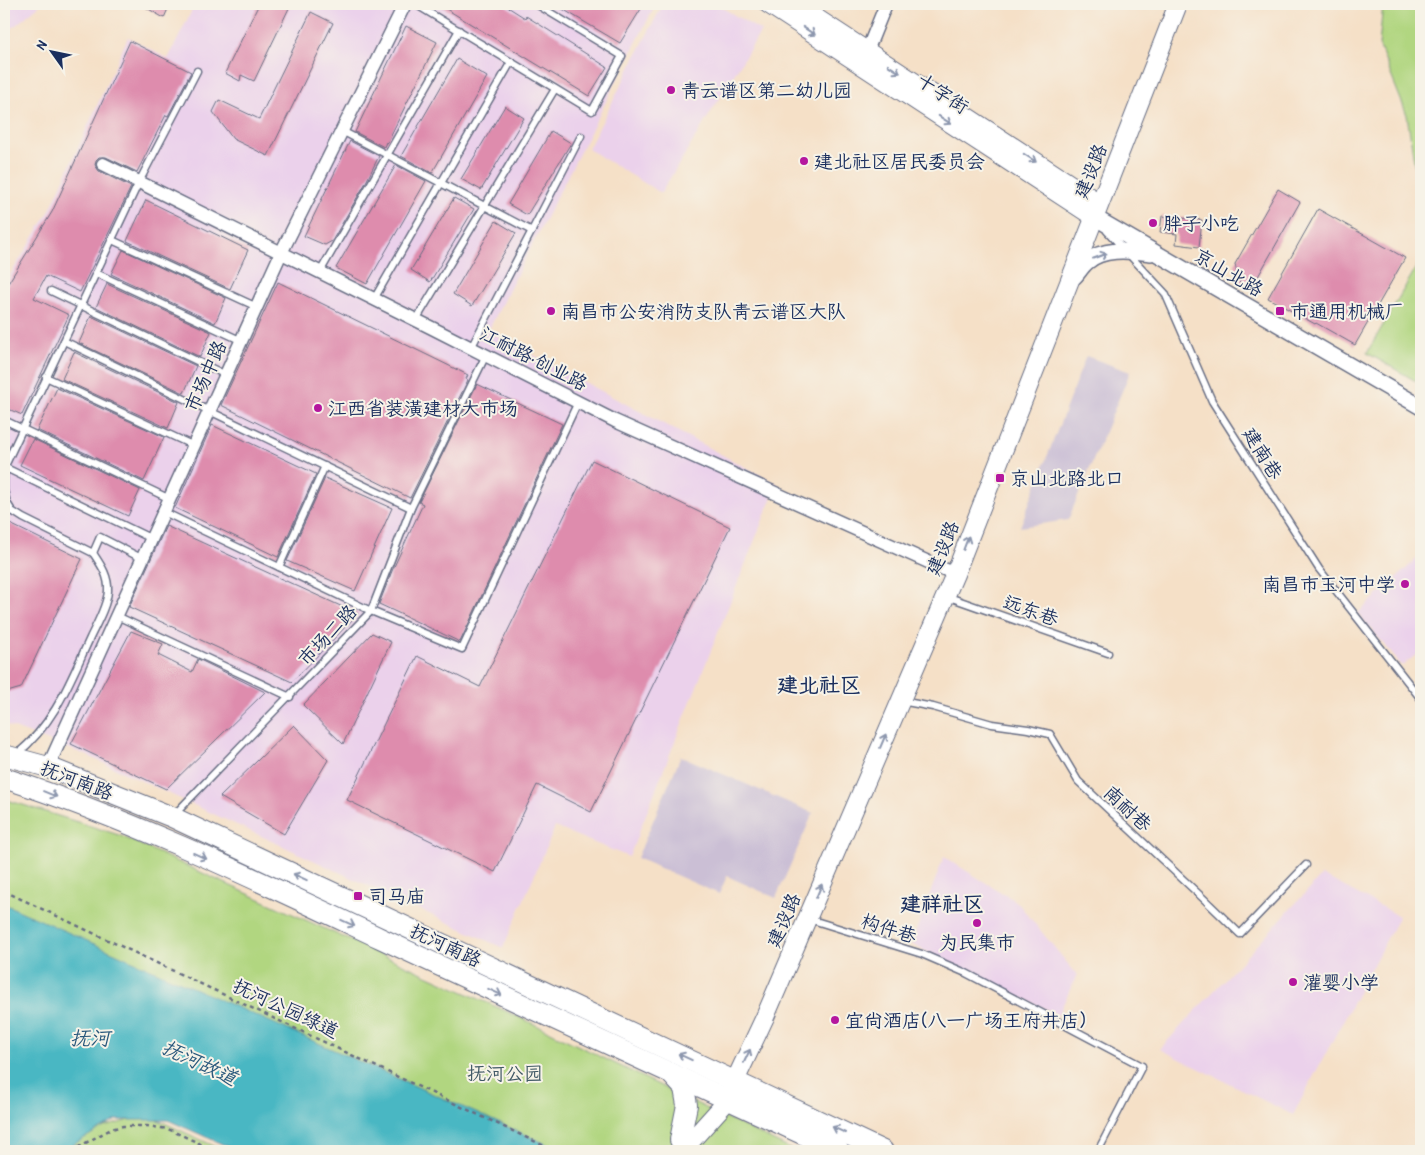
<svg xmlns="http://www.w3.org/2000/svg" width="1425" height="1155" font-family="'Patrick Hand','LXGW WenKai TC',sans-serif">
  <rect width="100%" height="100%" fill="#f7f3e8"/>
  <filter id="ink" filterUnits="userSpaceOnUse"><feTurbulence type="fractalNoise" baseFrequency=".02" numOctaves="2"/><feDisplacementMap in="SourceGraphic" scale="10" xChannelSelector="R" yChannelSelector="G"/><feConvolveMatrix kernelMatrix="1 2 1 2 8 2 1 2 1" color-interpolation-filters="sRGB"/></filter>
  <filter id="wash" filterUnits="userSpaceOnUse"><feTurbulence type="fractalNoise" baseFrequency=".0096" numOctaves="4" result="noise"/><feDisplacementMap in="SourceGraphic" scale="20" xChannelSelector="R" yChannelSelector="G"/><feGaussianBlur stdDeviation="1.12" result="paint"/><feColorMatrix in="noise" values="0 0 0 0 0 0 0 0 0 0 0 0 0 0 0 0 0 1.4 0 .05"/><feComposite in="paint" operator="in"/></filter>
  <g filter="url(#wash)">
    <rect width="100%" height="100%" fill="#f5e0c7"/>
    <g fill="#ebd1eb">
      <path d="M4,4h37l-37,31z"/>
      <path d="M195,4h461l-168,327 289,153 -148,373 -74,-30 -52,121 -417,-193 -82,-31v-439l45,-73 79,-175 40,22z"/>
      <path d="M663,4h53l45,27 -100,162 -73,-44z"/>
      <path d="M1421,555v96l-19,15 -44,-53z"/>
      <path d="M944,857l73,45 60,73 -19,40 -147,-71z"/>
      <path d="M1322,875l77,41 -106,199 -133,-66z"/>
    </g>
    <g fill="#cbbfd5">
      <path d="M1086,356l44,16 -62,148 -48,7z"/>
      <path d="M681,756l132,57 -37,85 -49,-22 -8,18 -82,-36z"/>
    </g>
    <g fill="#b1d680" stroke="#66826f">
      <path d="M1383,4h38v204l-14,-93 -28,-70z"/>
      <path d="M1421,259v125l-54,-31z"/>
      <path d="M4,799l115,36 415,189 260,127h-256l-534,-247z"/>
      <path d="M147,1115l78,36h-179l27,-15z"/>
    </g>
    <path fill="#49b7c3" stroke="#327390" d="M4,904l533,236 24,11h-323l-70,-31h-52l-54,31h-44l-14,-8z"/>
    <g id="blocks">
      <g fill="#de8cad">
        <path d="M140,4h30l-6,14z"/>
        <path d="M259,4h32l-37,77 -13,-6 -1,6 -15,-8z"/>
        <path d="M438,4h65l22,14 1,-2 81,51 -18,29z"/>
        <path d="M554,4h90l-24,39z"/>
        <path d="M311,12l22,11 -65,133 -35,-17 -20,-27 6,-12 40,19z"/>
        <path d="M406,26l31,16 -50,101 -1,-1 -2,5 -29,-15z"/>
        <path d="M130,41l61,31 -23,44 -2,-1 -29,57 -31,-15h-7l-3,3 -1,5 4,6 32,16 -51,105 -34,-16 -12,22 35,17 -47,100 -18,-8v-117l48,-78z"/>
        <path d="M457,59l30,18 -55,96 -31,-17z"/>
        <path d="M505,106l19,12 -43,72 -20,-11z"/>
        <path d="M551,131l20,12 -44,72 -19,-11z"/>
        <path d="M350,141l29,15 -14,28 -33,57 -7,4 -21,-9z"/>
        <path d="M396,165l30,16 -59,103 -31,-16z"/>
        <path d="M1278,189l22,13 -49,87 -12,-7 -4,-18z"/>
        <path d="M454,198l20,11 -44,73 -19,-12z"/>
        <path d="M146,200l102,50 -18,39 -103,-48z"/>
        <path d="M1318,209l87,49 -50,87 -39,-22 -1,1 -47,-26z"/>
        <path d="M1162,216l40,4 -3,27 -23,-3 1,-10 -17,-2z"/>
        <path d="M496,221l20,12 -44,73 -19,-12z"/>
        <path d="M123,250l103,48 -11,25 -104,-49z"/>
        <path d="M278,282l190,93 -2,4 2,1 -58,118 -189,-93z"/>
        <path d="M107,284l104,48 -11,25 -104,-50z"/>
        <path d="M91,316l105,50 -12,27 -105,-50z"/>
        <path d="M74,352l105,50 -11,26 -106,-49z"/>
        <path d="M477,384l85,40 -102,218 -81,-38 13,-33 31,-67 -4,-2z"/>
        <path d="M57,388l107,49 -20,44 -107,-51z"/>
        <path d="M212,425l104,49 -38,83 -103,-49z"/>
        <path d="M33,439l107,51 -12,26 -108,-51z"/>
        <path d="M592,460l138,67 -139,285 -54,-27 -42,87 -148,-72 70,-144 63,31z"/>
        <path d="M325,478l67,30 -37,83 -68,-30z"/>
        <path d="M4,521l78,38 -61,129 -17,5z"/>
        <path d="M166,526l192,88 -66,68 -163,-75z"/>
        <path d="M131,631l32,13 -5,11 34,17 6,-13 67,33 -99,97 -95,-45z"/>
        <path d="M372,633l19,9 -48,102 -40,-39z"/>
        <path d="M294,725l34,35 -44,74 -64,-37z"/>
      </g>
    </g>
  </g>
  <g filter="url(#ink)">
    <use href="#blocks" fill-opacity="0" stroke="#676d83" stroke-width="1"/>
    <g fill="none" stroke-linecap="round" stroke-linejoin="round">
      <defs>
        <g id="service">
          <path d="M415,4l177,107 30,-55 -86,-52"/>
          <path d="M342,131l190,100"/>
          <path d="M1107,231l58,62 47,108 107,168 102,130"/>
          <path d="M112,240l145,67"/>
          <path d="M320,272l139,-242"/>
          <path d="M96,273l146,68"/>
          <path d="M51,291l175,84"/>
          <path d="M374,299l137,-237"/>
          <path d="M416,320l139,-231"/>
          <path d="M64,341l347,167"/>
          <path d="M471,348l110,-212"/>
          <path d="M46,377l148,69"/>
          <path d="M4,420l166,79"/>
          <path d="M4,468l135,-286 58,-111"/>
          <path d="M164,512l207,99 91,38 116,-247"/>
          <path d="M143,559l-43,-22 -7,16 -70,-35 -11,-7 -5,-8 -3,-13v-23l148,72"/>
          <path d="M279,567l46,-101"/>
          <path d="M946,596l162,57"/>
          <path d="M117,616l173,81"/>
          <path d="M901,701l32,6 59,17 36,5 22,5 28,47 127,119 35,34 66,-69"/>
          <path d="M17,754c38,-31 53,-73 73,-116 6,-13 17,-32 18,-47 1,-15 -7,-26 -15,-38"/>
          <path d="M175,814l196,-203 40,-103 75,-153"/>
          <path d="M809,919l113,35 44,19 176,93 -44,85"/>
        </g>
        <g id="minor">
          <path d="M867,51l19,-47"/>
          <path d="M103,164l329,164 183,93 340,153"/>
          <path d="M48,767l233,-514 124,-249"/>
        </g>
        <g id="tertiary">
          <path d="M1094,217l327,190"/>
          <path d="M1074,277c4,-4 8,-11 13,-15 16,-15 44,-11 64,-9"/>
        </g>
        <g id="secondary">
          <path d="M768,4l326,213"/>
          <path d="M795,4l304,199"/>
          <path d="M682,1151l46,-51 7,-19 30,-64 190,-443 223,-570"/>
        </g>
        <g id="trunk">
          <path d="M4,755l44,12 124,50 711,334"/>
          <path d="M4,778c129,42 253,102 376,160 153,71 306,143 459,213"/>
          <path d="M672,1075l12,13 3,17 -7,35"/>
        </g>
      </defs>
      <use href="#service" stroke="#676d83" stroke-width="9"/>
      <use href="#minor" stroke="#676d83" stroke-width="15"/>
      <use href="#tertiary" stroke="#676d83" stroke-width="18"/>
      <use href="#secondary" stroke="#676d83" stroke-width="20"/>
      <use href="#trunk" stroke="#676d83" stroke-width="22"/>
      <g stroke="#676d83" stroke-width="2.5" stroke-dasharray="4 4" stroke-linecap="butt">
        <path d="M4,891l551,260"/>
        <path d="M71,1151l40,-22 12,-3h24l21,3 48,22"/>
      </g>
      <use href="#service" stroke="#fff" stroke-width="6"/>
      <use href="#minor" stroke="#fff" stroke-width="12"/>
      <use href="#tertiary" stroke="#fff" stroke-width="15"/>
      <use href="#secondary" stroke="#fff" stroke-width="18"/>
      <use href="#trunk" stroke="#fff" stroke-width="20"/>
    </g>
    <defs><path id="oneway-shaft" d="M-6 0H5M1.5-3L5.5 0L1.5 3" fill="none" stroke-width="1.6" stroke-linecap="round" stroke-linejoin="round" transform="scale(1.25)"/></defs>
    <g stroke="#8d97ae">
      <use href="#oneway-shaft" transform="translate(809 31) rotate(33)"/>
      <use href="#oneway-shaft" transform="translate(894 69) rotate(33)"/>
      <use href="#oneway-shaft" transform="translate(945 120) rotate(33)"/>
      <use href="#oneway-shaft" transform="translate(1030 158) rotate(33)"/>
      <use href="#oneway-shaft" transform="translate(1100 256) rotate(-20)"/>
      <use href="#oneway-shaft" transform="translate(966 543) rotate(-69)"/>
      <use href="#oneway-shaft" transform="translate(883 741) rotate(-67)"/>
      <use href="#oneway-shaft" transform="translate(50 794) rotate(22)"/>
      <use href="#oneway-shaft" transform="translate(200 856) rotate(24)"/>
      <use href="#oneway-shaft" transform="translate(300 877) rotate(-155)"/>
      <use href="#oneway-shaft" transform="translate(819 891) rotate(-67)"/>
      <use href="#oneway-shaft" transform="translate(348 923) rotate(25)"/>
      <use href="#oneway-shaft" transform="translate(495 992) rotate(25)"/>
      <use href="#oneway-shaft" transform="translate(747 1056) rotate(-65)"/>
      <use href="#oneway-shaft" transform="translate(685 1057) rotate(-155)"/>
      <use href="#oneway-shaft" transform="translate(839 1130) rotate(-155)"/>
    </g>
  </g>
  <g fill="#b5179e" stroke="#f7f3e8" stroke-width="2">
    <circle cx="671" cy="90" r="5"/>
    <circle cx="804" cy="161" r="5"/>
    <circle cx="1153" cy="223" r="5"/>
    <circle cx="551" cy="311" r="5"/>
    <rect x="1275" y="306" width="10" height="10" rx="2.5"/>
    <circle cx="318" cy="408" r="5"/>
    <rect x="995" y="473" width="10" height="10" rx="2.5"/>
    <circle cx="1405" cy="584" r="5"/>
    <rect x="353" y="891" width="10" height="10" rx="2.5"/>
    <circle cx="977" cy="923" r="5"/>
    <circle cx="1293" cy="982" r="5"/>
    <circle cx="835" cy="1020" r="5"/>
  </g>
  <g text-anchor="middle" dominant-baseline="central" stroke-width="4" stroke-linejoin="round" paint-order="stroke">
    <g font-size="19" fill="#1b2f5e" stroke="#f7f3e8" text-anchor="start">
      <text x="681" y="90">青云谱区第二幼儿园</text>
      <text x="814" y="161">建北社区居民委员会</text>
      <text x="1163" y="223">胖子小吃</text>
      <text x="561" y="311">南昌市公安消防支队青云谱区大队</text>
      <text x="1290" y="311">市通用机械厂</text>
      <text x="328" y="408">江西省装潢建材大市场</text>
      <text x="1010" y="478">京山北路北口</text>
      <text x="1395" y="584" text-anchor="end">南昌市玉河中学</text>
      <text x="368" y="896">司马庙</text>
      <text x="977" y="942" text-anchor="middle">为民集市</text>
      <text x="1303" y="982">灌婴小学</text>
      <text x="845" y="1020">宜尚酒店(八一广场王府井店)</text>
    </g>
    <g font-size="19" fill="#1b2f5e" stroke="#f7f3e8">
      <text transform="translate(943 93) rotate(33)">十字街</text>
      <text transform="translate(1090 171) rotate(-68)">建设路</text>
      <text transform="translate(1229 272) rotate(30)">京山北路</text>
      <text transform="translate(534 358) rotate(27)">江耐路·创业路</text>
      <text transform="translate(205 376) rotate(-66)">市场中路</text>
      <text transform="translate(1263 453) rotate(58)">建南巷</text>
      <text transform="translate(942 548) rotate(-68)">建设路</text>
      <text transform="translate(1031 610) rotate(19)">远东巷</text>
      <text transform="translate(327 635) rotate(-47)">市场二路</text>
      <text transform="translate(77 780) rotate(21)">抚河南路</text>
      <text transform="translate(1128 808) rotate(43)">南耐巷</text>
      <text transform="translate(783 920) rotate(-67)">建设路</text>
      <text transform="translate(889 928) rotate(17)">构件巷</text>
      <text transform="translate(446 945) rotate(25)">抚河南路</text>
      <text transform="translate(286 1008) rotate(25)">抚河公园绿道</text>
    </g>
    <g font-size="19" fill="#405966" stroke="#f7f3e8">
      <text x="505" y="1073">抚河公园</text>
    </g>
    <g font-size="20" font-style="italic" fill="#29587c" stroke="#f7f3e8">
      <text x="90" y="1037">抚河</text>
      <text transform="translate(200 1062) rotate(25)">抚河故道</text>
    </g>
    <g font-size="21" font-weight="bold" fill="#1b2f5e" stroke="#f7f3e8">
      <text x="819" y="684">建北社区</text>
      <text x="942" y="903">建祥社区</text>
    </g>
  </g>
  <rect width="1425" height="1155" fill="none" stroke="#f7f3e8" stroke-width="20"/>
  <g transform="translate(52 52) rotate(303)" stroke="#f7f3e8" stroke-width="4" paint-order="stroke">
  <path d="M0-4L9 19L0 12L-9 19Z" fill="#1b2f5e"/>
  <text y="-8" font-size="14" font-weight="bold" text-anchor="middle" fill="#1b2f5e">N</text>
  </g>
</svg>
